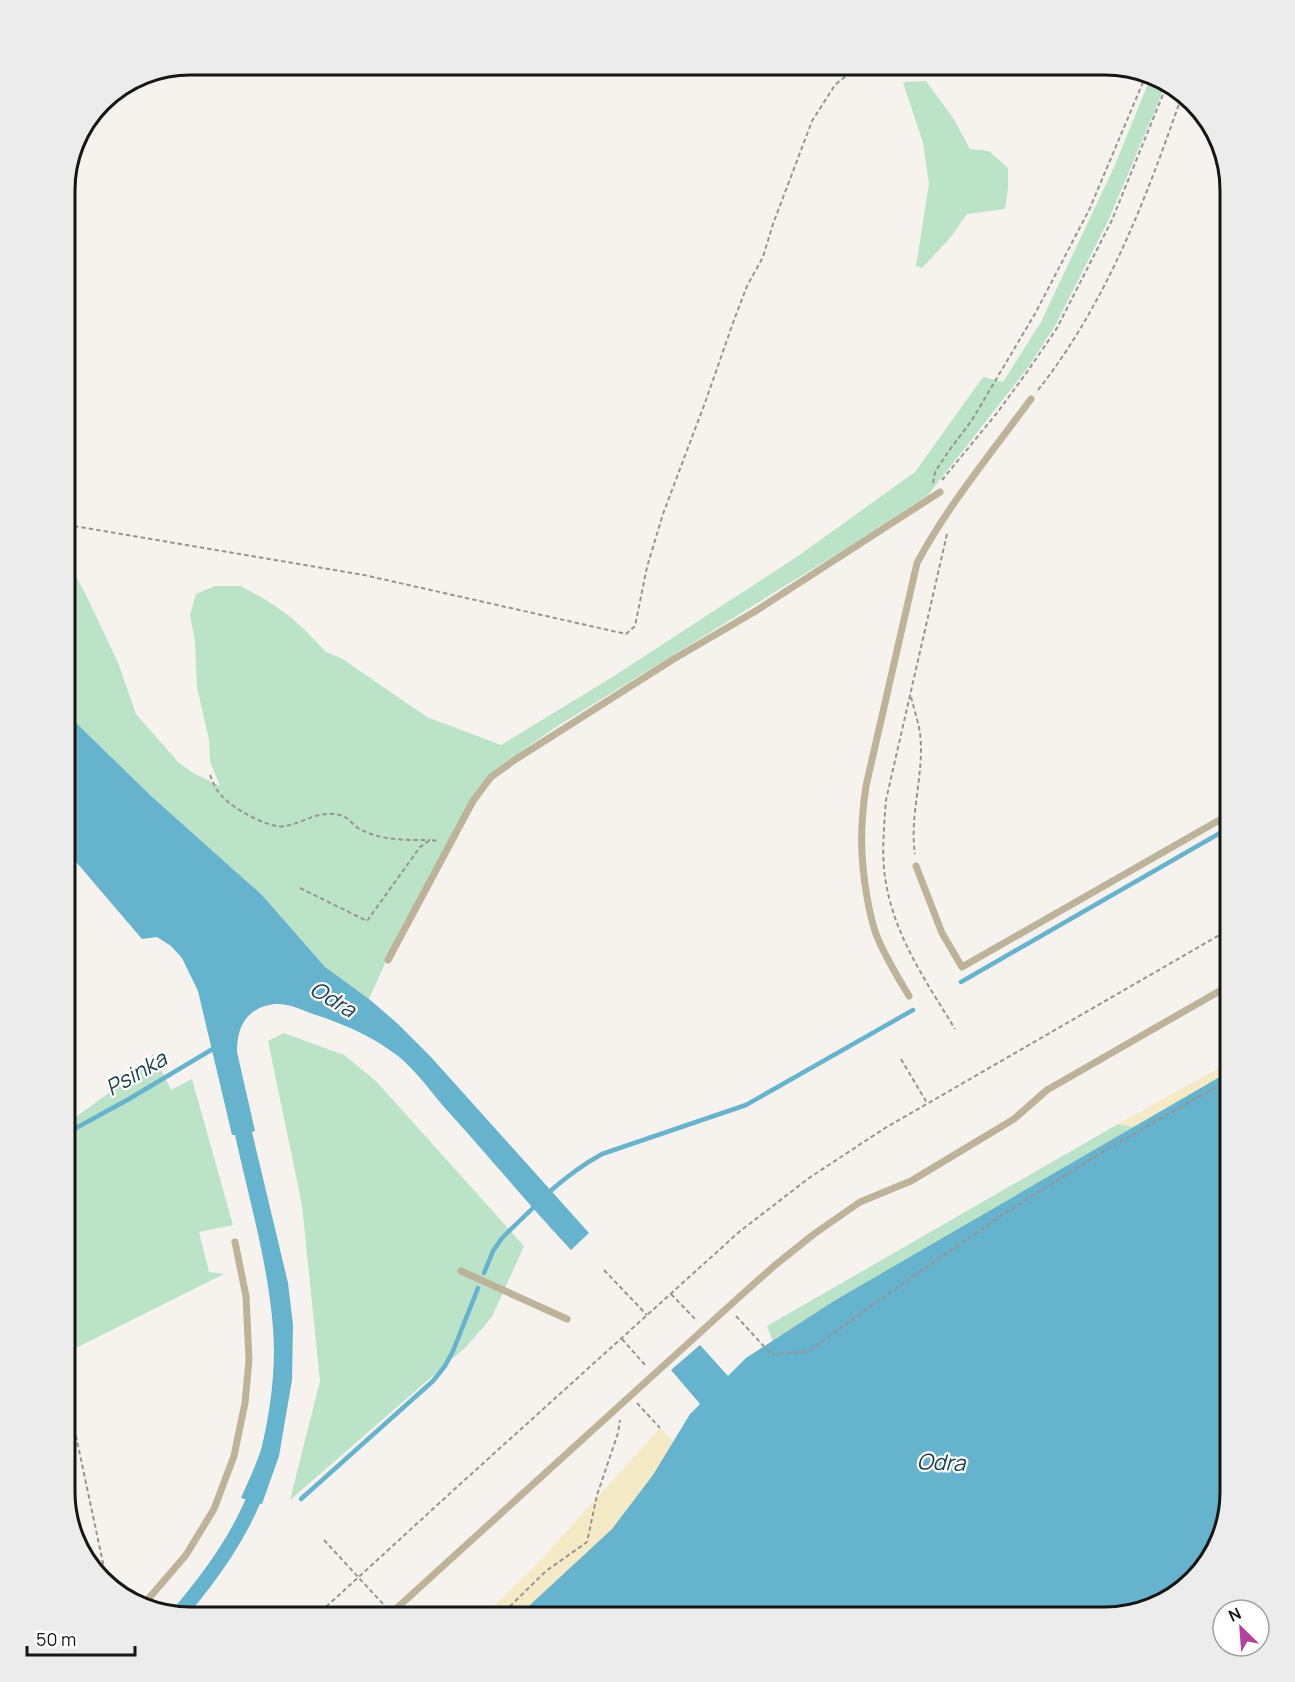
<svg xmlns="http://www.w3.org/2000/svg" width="1295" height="1682" font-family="Manrope,sans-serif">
  <rect width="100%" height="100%" fill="#f6f3ef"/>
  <g fill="#bae3c8">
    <path d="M1151,76l15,5 -6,17 -51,121 -54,107 -29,44 -98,125 -83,54 -289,178 -52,36 -15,14 -45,73 -44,80 -31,69 -44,-32 -63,-72 -112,-100 -85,-83v-180l4,31 18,34 32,68 17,49 43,49 16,11 25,12 -10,-25 -1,-21 -12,-53 -2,-46 -5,-26 6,-21 19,-8h26l25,14 22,15 17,15 21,22 15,6 86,59 74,28 113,-69 184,-120 117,-84 68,-95 20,5 38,-60 74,-157z"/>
    <path d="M926,81l27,37 17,31 19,2 19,17v21l-3,20 -38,5 -17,24 -28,30 -6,-2 13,-82 -6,-41 -20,-61z"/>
    <path d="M284,1033l60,22 32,26 148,165 -32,71 -26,30 -176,153 30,-119 -18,-176 -34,-164z"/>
    <path d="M153,1054l18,36 21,-11 41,146 -34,7 10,40 15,2 -158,79 -1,-233 11,-3 69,-51z"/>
    <path d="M1118,1124l112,23 -441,239 -22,-60z"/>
  </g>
  <g fill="#f4eac5">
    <path d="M1230,1062v85l-112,-23z"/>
    <path d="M660,1428l184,189h-361l55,-54z"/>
  </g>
  <g fill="#66b3ce">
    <path d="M65,712l85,83 112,100 63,72 44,32 29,25 32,32 159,177 -18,17c-44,-47 -84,-96 -127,-143 -15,-18 -34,-44 -53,-56 -24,-17 -50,-28 -78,-37 -15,-6 -31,-14 -48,-8 -22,7 -28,25 -28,46l18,79 -3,1 36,151 5,42 -1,55 -13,76 -17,48 -21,-6c7,-17 16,-34 21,-52 9,-38 14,-79 11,-118 -5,-65 -24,-129 -38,-193h-3l-34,-144 -16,-33 -11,-12 -14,-9 -15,2 -77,-90z"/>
    <path d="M1230,1071v422l-16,62 -39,42 -69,20h-589l95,-88 41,-54 37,-61 10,-10 -29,-34 29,-25 28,31 18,-18 88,-57z"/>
  </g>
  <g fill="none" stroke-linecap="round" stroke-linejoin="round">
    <g stroke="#66b3ce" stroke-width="4.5">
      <path d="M961,982l266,-153"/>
      <path d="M65,1134l64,-35 87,-52"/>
      <path d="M548,1193c17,-15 34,-28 54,-39l144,-49 167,-95"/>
      <path d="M484,1273l9,-22 9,-13 34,-33"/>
      <path d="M301,1499l132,-118 12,-15 8,-15 25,-63"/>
    </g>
    <path stroke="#66b3ce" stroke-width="15" d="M178,1615c34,-40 65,-83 82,-132"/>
    <g stroke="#979592" stroke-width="2" stroke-dasharray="4.5 3" stroke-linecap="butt">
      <path d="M1038,390c68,-86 109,-193 144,-295"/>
      <path d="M942,480l55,-67 30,-41 30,-44 55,-108 56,-138"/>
      <path d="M933,483l2,-11 13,-20 24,-32 64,-108 54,-104 56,-133"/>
      <path d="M74,526l290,49 262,59 9,-8 12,-59 16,-53 43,-114 28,-80 13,-34 16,-29 10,-33 39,-103 23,-36 17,-14 18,-6"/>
      <path d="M947,534l-61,266c-2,28 -5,56 0,83 9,54 41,100 69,146"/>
      <path d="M911,697c3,12 7,24 9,36 5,40 -11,81 -5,121"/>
      <path d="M210,775c3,7 6,15 11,20 10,13 50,35 65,31 19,-4 33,-16 54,-11 7,1 12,9 18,13 22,13 48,12 72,12"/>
      <path d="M300,888l67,33 53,-74 10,-7 9,1"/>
      <path d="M901,1059l26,44"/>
      <path d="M604,1270l43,45"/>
      <path d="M671,1294l25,26"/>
      <path d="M736,1316l35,38 37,-2 67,-49 130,-90 102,-64 123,-70"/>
      <path d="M622,1339l24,27"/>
      <path d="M65,1384l42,198"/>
      <path d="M637,1403l23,25"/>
      <path d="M324,1540l60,65"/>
      <path d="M315,1617l143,-131 281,-254 70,-54 76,-50 345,-199"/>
      <path d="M499,1617l47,-46 41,-29 10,-47 21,-62 2,-13"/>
    </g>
    <g stroke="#bcb398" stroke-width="7">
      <path d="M916,866l26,67 20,34 268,-153"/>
      <path d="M388,960l85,-159 18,-24 25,-18 156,-99 82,-48 186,-120"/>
      <path d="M909,996c-12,-20 -25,-41 -33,-62 -4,-12 -7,-25 -9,-37 -7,-41 -7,-70 -1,-111l51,-223c31,-58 75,-111 114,-164"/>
      <path d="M461,1271l106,48"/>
      <path d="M143,1605l43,-50 28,-46 20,-53 11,-53 4,-43 -3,-64 -11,-54"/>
      <path d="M387,1617l350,-318 37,-33 40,-32 46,-32 51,-21 103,-62 33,-29 183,-105"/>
    </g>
  </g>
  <g text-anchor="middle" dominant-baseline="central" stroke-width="4.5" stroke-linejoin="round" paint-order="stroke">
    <g font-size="22" font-style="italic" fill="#1f424f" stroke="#fff">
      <text transform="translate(333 999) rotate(31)">Odra</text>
      <text transform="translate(136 1073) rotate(-30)">Psinka</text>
      <text transform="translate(941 1462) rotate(2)">Odra</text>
    </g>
  </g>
  <path d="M0 0H1295V1682H0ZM190 75H1105A115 115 0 0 1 1220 190V1492A115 115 0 0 1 1105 1607H190A115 115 0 0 1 75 1492V190A115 115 0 0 1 190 75Z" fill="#ececec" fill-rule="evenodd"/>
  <path fill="none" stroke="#161614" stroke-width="3" d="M190 75H1105A115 115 0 0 1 1220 190V1492A115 115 0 0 1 1105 1607H190A115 115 0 0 1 75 1492V190A115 115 0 0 1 190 75Z"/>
  <g transform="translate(1241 1628) rotate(335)"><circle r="28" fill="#ffffff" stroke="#a2a2a1" stroke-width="1.5"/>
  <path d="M0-4.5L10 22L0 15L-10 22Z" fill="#b4429e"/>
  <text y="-9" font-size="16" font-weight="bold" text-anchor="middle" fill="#161614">N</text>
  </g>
  <path d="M27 1646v9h108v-9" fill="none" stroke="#161614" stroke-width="3"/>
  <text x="36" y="1646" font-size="18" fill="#161614" stroke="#ffffff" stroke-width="4.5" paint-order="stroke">50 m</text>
</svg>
